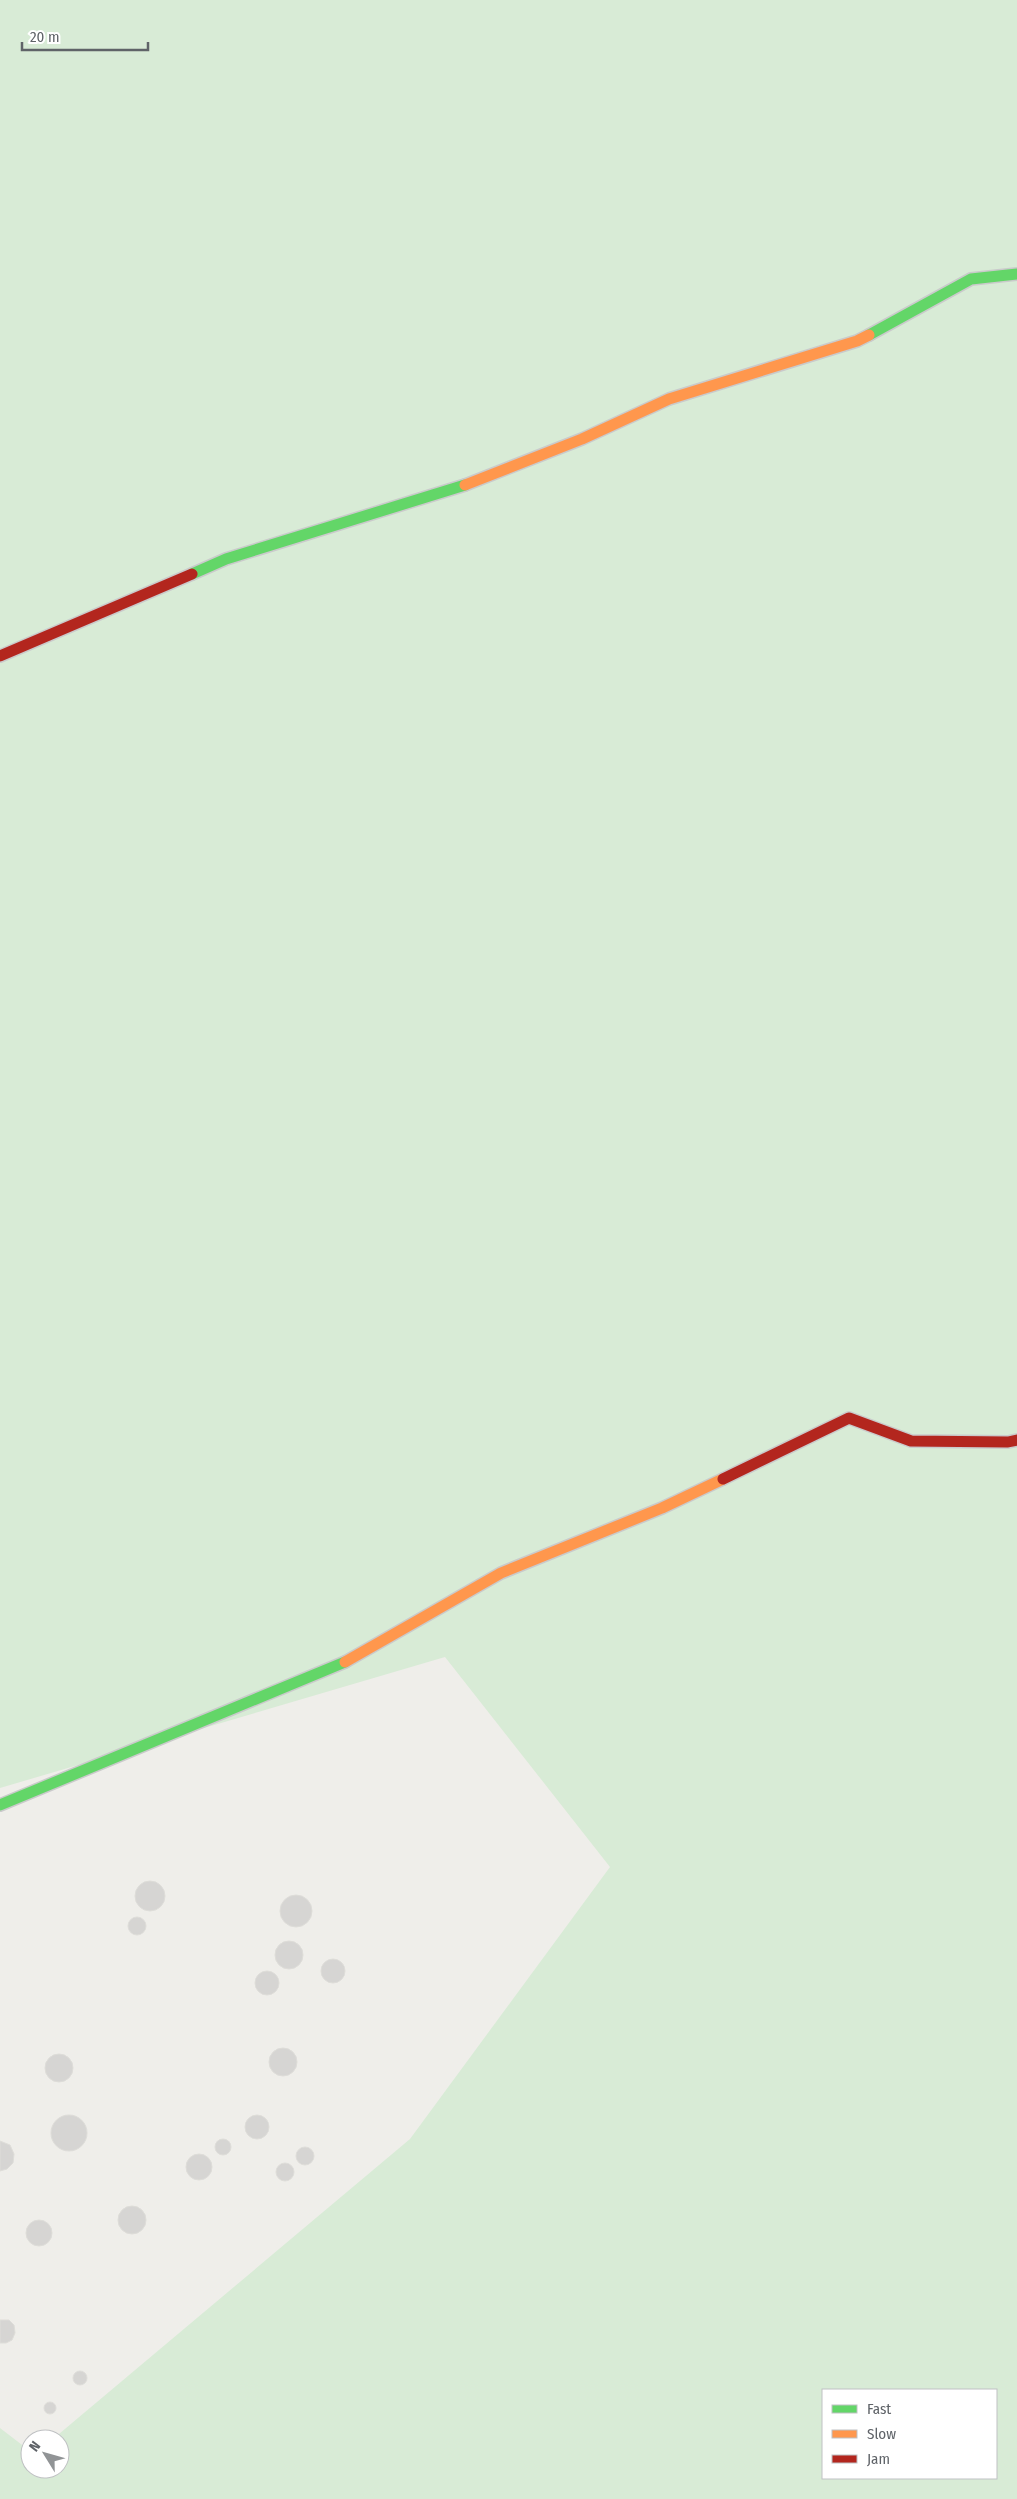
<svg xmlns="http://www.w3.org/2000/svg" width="1017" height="2499" font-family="'Fira Sans Condensed',sans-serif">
  <rect width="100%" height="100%" fill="#efeeea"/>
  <path fill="#d8ebd6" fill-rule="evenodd" d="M0,0h1017v2499h-1017v-71l30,23v18h30v-30h-7l357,-300 200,-272 -165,-210 -445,131zM823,2390h173v88h-173z"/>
  <g fill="#d6d5d3" stroke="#deddd9">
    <circle cx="150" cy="1896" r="15"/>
    <circle cx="296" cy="1911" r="16"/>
    <circle cx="137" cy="1926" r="9"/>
    <circle cx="289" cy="1955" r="14"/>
    <circle cx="333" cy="1971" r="12"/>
    <circle cx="267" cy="1983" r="12"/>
    <circle cx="283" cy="2062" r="14"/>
    <circle cx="59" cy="2068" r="14"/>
    <circle cx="69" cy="2133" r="18"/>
    <circle cx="257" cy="2127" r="12"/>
    <circle cx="223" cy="2147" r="8"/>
    <path d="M0,2141l10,4 4,9 -1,9 -6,6 -7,2z"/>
    <circle cx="305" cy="2156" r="9"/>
    <circle cx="199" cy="2167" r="13"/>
    <circle cx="285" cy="2172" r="9"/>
    <circle cx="132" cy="2220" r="14"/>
    <circle cx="39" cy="2233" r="13"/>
    <path d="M0,2320h9l5,5 1,8 -3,7 -6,3h-6z"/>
    <circle cx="80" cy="2378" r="7"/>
    <circle cx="50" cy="2408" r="6"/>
  </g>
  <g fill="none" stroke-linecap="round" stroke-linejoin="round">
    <defs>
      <g id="fast">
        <path d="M869,335l102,-56 46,-5"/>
        <path d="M192,574l34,-15 239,-74"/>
        <path d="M0,1805l345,-143"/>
      </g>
      <g id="slow">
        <path d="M465,485l117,-46 87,-40 188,-58 12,-6"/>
        <path d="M345,1662l156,-89 161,-65 61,-29"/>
      </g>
      <g id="jam">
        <path d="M0,656l192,-82"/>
        <path d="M723,1479l126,-61 62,23 97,1 9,-2"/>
      </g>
    </defs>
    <use href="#fast" stroke="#cacacb" stroke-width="14"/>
    <use href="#slow" stroke="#cacacb" stroke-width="14"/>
    <use href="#jam" stroke="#cacacb" stroke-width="14"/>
    <use href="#fast" stroke="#63d668" stroke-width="11"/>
    <use href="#slow" stroke="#ff974d" stroke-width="11"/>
    <use href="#jam" stroke="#b3261e" stroke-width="11"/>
  </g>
  <rect x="822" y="2389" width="175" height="90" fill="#ffffff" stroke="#bfc1c3"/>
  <rect x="832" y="2405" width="25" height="8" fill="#63d668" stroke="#bfc1c3"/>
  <text x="867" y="2414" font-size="15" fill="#5f6368">Fast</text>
  <rect x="832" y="2430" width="25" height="8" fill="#ff974d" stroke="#bfc1c3"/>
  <text x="867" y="2439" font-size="15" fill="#5f6368">Slow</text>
  <rect x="832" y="2455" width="25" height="8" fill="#b3261e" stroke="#bfc1c3"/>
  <text x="867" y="2464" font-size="15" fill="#5f6368">Jam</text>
  <g transform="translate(45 2454) rotate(307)"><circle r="24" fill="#ffffff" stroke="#bfc1c3"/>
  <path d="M0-4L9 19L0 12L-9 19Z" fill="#919496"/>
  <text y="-8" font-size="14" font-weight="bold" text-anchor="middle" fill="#5f6368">N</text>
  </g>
  <path d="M22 42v8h126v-8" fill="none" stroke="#5f6368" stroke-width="2.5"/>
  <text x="30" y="42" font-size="15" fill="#5f6368" stroke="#ffffff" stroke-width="4" paint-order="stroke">20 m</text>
</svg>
